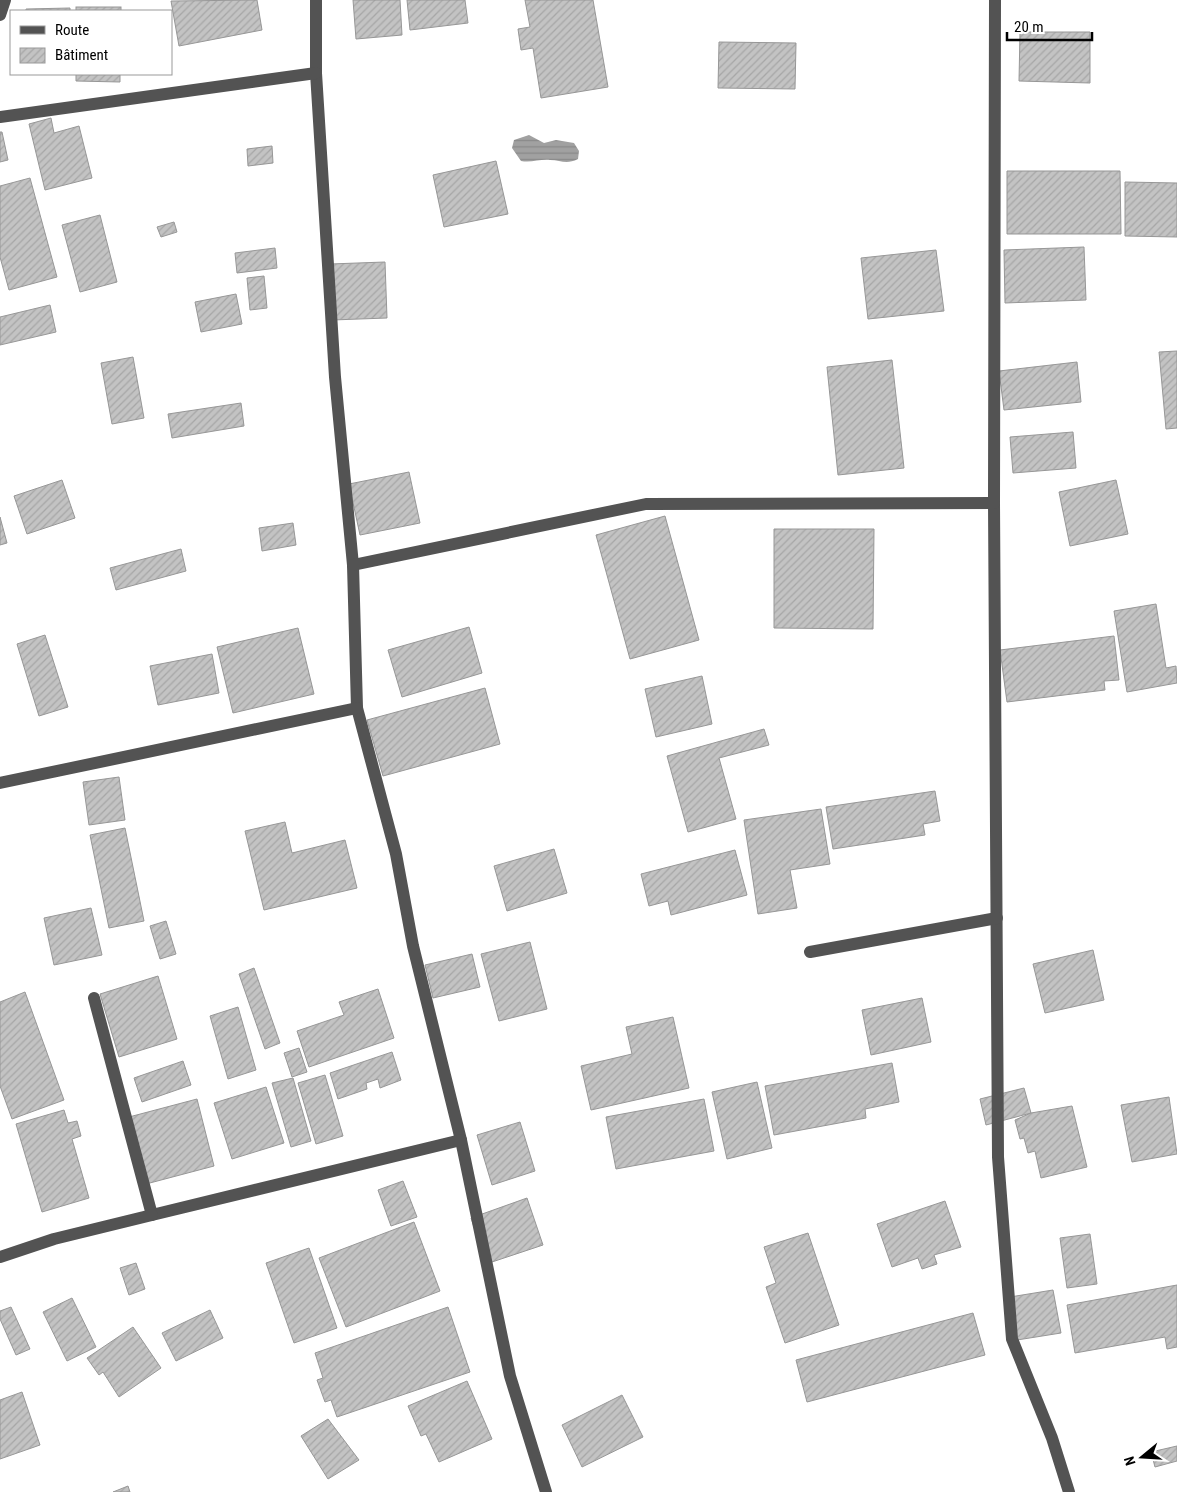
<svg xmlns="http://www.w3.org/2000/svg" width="1177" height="1492" font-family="'Roboto Condensed',sans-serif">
  <defs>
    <pattern id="water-rules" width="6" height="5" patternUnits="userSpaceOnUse" patternTransform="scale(1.25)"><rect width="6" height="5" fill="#a1a1a1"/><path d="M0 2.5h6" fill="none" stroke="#898989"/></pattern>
    <pattern id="building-hatch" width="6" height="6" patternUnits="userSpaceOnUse" patternTransform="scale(1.25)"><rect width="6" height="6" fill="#c3c3c3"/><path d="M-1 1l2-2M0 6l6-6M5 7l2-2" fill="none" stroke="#a6a6a6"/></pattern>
  </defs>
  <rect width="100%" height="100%" fill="#fff"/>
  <path fill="url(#water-rules)" d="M529,135l15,8 12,-3 18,3 5,8 -1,8c-12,6 -17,1 -28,1 -10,-1 -19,3 -29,1l-9,-13 2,-8z"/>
  <g fill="url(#building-hatch)" stroke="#979797">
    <path d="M257,0l5,30 -83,16 -8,-45z"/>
    <path d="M353,0h47l2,35 -46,4z"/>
    <path d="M407,0h58l3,23 -58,7z"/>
    <path d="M525,0h68l15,87 -67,11 -8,-50 -12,2 -3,-21 12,-2z"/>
    <rect x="76" y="7" width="45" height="4"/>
    <path d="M70,8v3h-44v-2z"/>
    <path d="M1020,32h70v51l-71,-2z"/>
    <path d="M719,42l77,1 -1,46 -77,-1z"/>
    <path d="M76,74h44v8l-44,-1z"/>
    <path d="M51,118l3,15 25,-7 13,52 -47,12 -16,-66z"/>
    <path d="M0,132h2l6,28 -8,2z"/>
    <path d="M272,146l1,17 -25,3 -1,-17z"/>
    <path d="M496,161l12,53 -64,13 -11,-52z"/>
    <path d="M1007,171h113l1,63h-114z"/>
    <path d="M30,178l27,99 -48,13 -9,-33v-71z"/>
    <path d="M1125,182l52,1v54l-52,-1z"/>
    <path d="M100,215l17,67 -37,10 -18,-67z"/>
    <path d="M174,222l3,10 -16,5 -4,-10z"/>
    <path d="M1084,247l2,53 -81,3 -1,-53z"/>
    <path d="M275,248l2,20 -40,5 -2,-20z"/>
    <path d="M936,250l8,61 -76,8 -7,-61z"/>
    <path d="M385,262l2,56 -55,2 -2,-56z"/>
    <path d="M264,276l3,32 -17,2 -3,-32z"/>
    <path d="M236,294l6,30 -41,8 -6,-30z"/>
    <path d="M50,305l6,27 -56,13v-28z"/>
    <path d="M1177,351v77l-11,1 -7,-77z"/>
    <path d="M133,357l11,61 -32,6 -11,-61z"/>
    <path d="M892,360l12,108 -66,7 -11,-108z"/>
    <path d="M1077,362l4,40 -77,8 -5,-39z"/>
    <path d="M241,403l3,23 -72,12 -4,-24z"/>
    <path d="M1073,432l3,36 -63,5 -3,-36z"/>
    <path d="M409,472l11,51 -60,12 -11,-51z"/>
    <path d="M62,480l13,38 -48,16 -13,-38z"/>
    <path d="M1116,480l12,54 -58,12 -11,-54z"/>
    <path d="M665,516l34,124 -69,19 -34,-124z"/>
    <path d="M0,517l7,26 -7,2z"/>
    <path d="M293,523l3,22 -34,6 -3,-23z"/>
    <path d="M774,529h100l-1,100 -99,-1z"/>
    <path d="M181,549l5,22 -70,19 -6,-22z"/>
    <path d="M1156,604l10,64 10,-2 1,17 -50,9 -13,-81z"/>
    <path d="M469,627l13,46 -80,24 -14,-47z"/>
    <path d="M298,628l16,66 -81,19 -16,-66z"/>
    <path d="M45,635l23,72 -29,9 -22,-72z"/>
    <path d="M1114,636l5,44 -15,1 1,9 -98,12 -7,-52z"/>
    <path d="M212,654l7,39 -61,12 -8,-39z"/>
    <path d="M702,676l10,48 -56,13 -11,-48z"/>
    <path d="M485,688l15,56 -117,32 -16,-56z"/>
    <path d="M764,729l5,16 -50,13 17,61 -48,13 -21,-76z"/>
    <path d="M119,777l6,43 -36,5 -6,-43z"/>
    <path d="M935,791l5,30 -17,3 2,11 -92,14 -7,-42z"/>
    <path d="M821,809l9,55 -40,6 7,38 -39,6 -14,-94z"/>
    <path d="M285,822l7,31 53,-13 12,48 -93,22 -19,-79z"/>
    <path d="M125,828l19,93 -35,7 -19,-93z"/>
    <path d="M554,849l13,44 -60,18 -13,-45z"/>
    <path d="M735,850l12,45 -76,20 -3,-14 -19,5 -8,-32z"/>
    <path d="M91,908l11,47 -48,10 -10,-47z"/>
    <path d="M166,921l10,33 -16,5 -10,-33z"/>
    <path d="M530,942l17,67 -48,12 -18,-67z"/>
    <path d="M1093,950l11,50 -59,13 -12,-49z"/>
    <path d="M472,954l8,33 -47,11 -8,-33z"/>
    <path d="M254,968l26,75 -15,6 -26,-75z"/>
    <path d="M158,976l19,63 -58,18 -19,-63z"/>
    <path d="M378,989l16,49 -85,29 -12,-36 47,-16 -5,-13z"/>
    <path d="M25,992l39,108 -52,19 -12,-33v-84z"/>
    <path d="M922,998l9,44 -60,13 -9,-45z"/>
    <path d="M238,1007l18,63 -28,9 -18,-63z"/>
    <path d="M673,1017l16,71 -98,22 -10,-44 51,-12 -6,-27z"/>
    <path d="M299,1048l8,24 -15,5 -8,-24z"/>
    <path d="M392,1052l9,28 -21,8 -2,-9 -12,4 1,6 -29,10 -8,-26z"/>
    <path d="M183,1061l8,24 -49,17 -8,-24z"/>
    <path d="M892,1063l7,39 -34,7 1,9 -92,17 -9,-49z"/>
    <path d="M325,1075l18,61 -27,8 -18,-61z"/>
    <path d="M293,1078l18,63 -20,6 -19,-64z"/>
    <path d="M757,1082l15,66 -45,11 -15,-67z"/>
    <path d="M266,1087l18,56 -52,16 -18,-56z"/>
    <path d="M1024,1088l7,25 -45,12 -6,-26z"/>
    <path d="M1169,1097l8,57 -45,8 -11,-57z"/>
    <path d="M197,1099l17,67 -68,18 -17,-67z"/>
    <path d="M704,1099l10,52 -98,18 -10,-52z"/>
    <path d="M1072,1106l15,61 -46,11 -6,-27 -7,2 -4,-15 -4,1 -5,-19 16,-7z"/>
    <path d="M64,1110l4,13 9,-2 4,15 -9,3 17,59 -47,14 -26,-88z"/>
    <path d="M520,1122l15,49 -43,14 -15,-50z"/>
    <path d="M403,1181l14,36 -26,9 -13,-36z"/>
    <path d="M527,1198l16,47 -57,19 -15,-46z"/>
    <path d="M945,1201l16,46 -27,8 3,9 -15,5 -4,-11 -26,9 -15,-43z"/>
    <path d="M414,1222l26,69 -94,36 -27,-69z"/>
    <path d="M808,1233l31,92 -54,18 -19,-56 10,-4 -12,-36z"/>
    <path d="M1090,1234l7,50 -30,4 -7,-50z"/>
    <path d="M309,1248l28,80 -43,15 -28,-80z"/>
    <path d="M136,1263l9,26 -16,6 -9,-27z"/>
    <path d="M1177,1285v62l-10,2 -2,-12 -90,16 -8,-48z"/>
    <path d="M1053,1290l8,43 -44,7 -7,-43z"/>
    <path d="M72,1298l24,49 -29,14 -24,-49z"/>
    <path d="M11,1307l19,42 -14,6 -16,-36v-8z"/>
    <path d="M448,1307l22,65 -133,45 -6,-17 -6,2 -8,-22 6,-2 -8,-25z"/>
    <path d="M210,1310l13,28 -47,23 -14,-28z"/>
    <path d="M973,1313l12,42 -178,47 -11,-42z"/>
    <path d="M133,1327l28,41 -42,29 -16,-25 -4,3 -12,-17z"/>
    <path d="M467,1381l25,58 -53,23 -13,-28 -5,2 -13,-30z"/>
    <path d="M22,1392l18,53 -40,14v-59z"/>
    <path d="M622,1395l21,42 -61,30 -20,-42z"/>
    <path d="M328,1419l31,41 -31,19 -27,-43z"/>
    <path d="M1177,1446v15l-22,6 -4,-15z"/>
    <path d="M128,1486l2,6h-17z"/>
  </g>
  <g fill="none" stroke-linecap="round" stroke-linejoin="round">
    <g stroke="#535353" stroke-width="12">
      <path d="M316,0v73l19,304 18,188 4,143 39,146 17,92 48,194 49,236 36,116"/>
      <path d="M995,0l-1,503 4,654 14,182 40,99 17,54"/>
      <path d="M0,15l5,-15"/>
      <path d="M0,117l316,-44"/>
      <path d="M353,565l293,-61 348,-1"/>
      <path d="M0,783l357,-75"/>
      <path d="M810,952l187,-34"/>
      <path d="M94,998l58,217 309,-75"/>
      <path d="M0,1257l54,-18 98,-24"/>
    </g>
  </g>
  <rect x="10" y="10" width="162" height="65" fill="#ffffff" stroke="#999999"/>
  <rect x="20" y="26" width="25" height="8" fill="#535353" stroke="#999999"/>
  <text x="55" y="35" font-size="15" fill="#000000">Route</text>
  <rect x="20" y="48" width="25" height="15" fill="url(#building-hatch)" stroke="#999999"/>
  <text x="55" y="60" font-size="15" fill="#000000">Bâtiment</text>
  <g transform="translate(1142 1457) rotate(252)" stroke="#ffffff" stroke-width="4" paint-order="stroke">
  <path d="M0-4L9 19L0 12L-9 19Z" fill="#000000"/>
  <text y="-8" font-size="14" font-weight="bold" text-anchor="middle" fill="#000000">N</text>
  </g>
  <path d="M1007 32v8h85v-8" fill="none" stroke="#000000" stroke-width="2.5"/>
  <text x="1014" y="32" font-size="15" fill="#000000" stroke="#ffffff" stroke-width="4" paint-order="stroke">20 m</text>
</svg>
